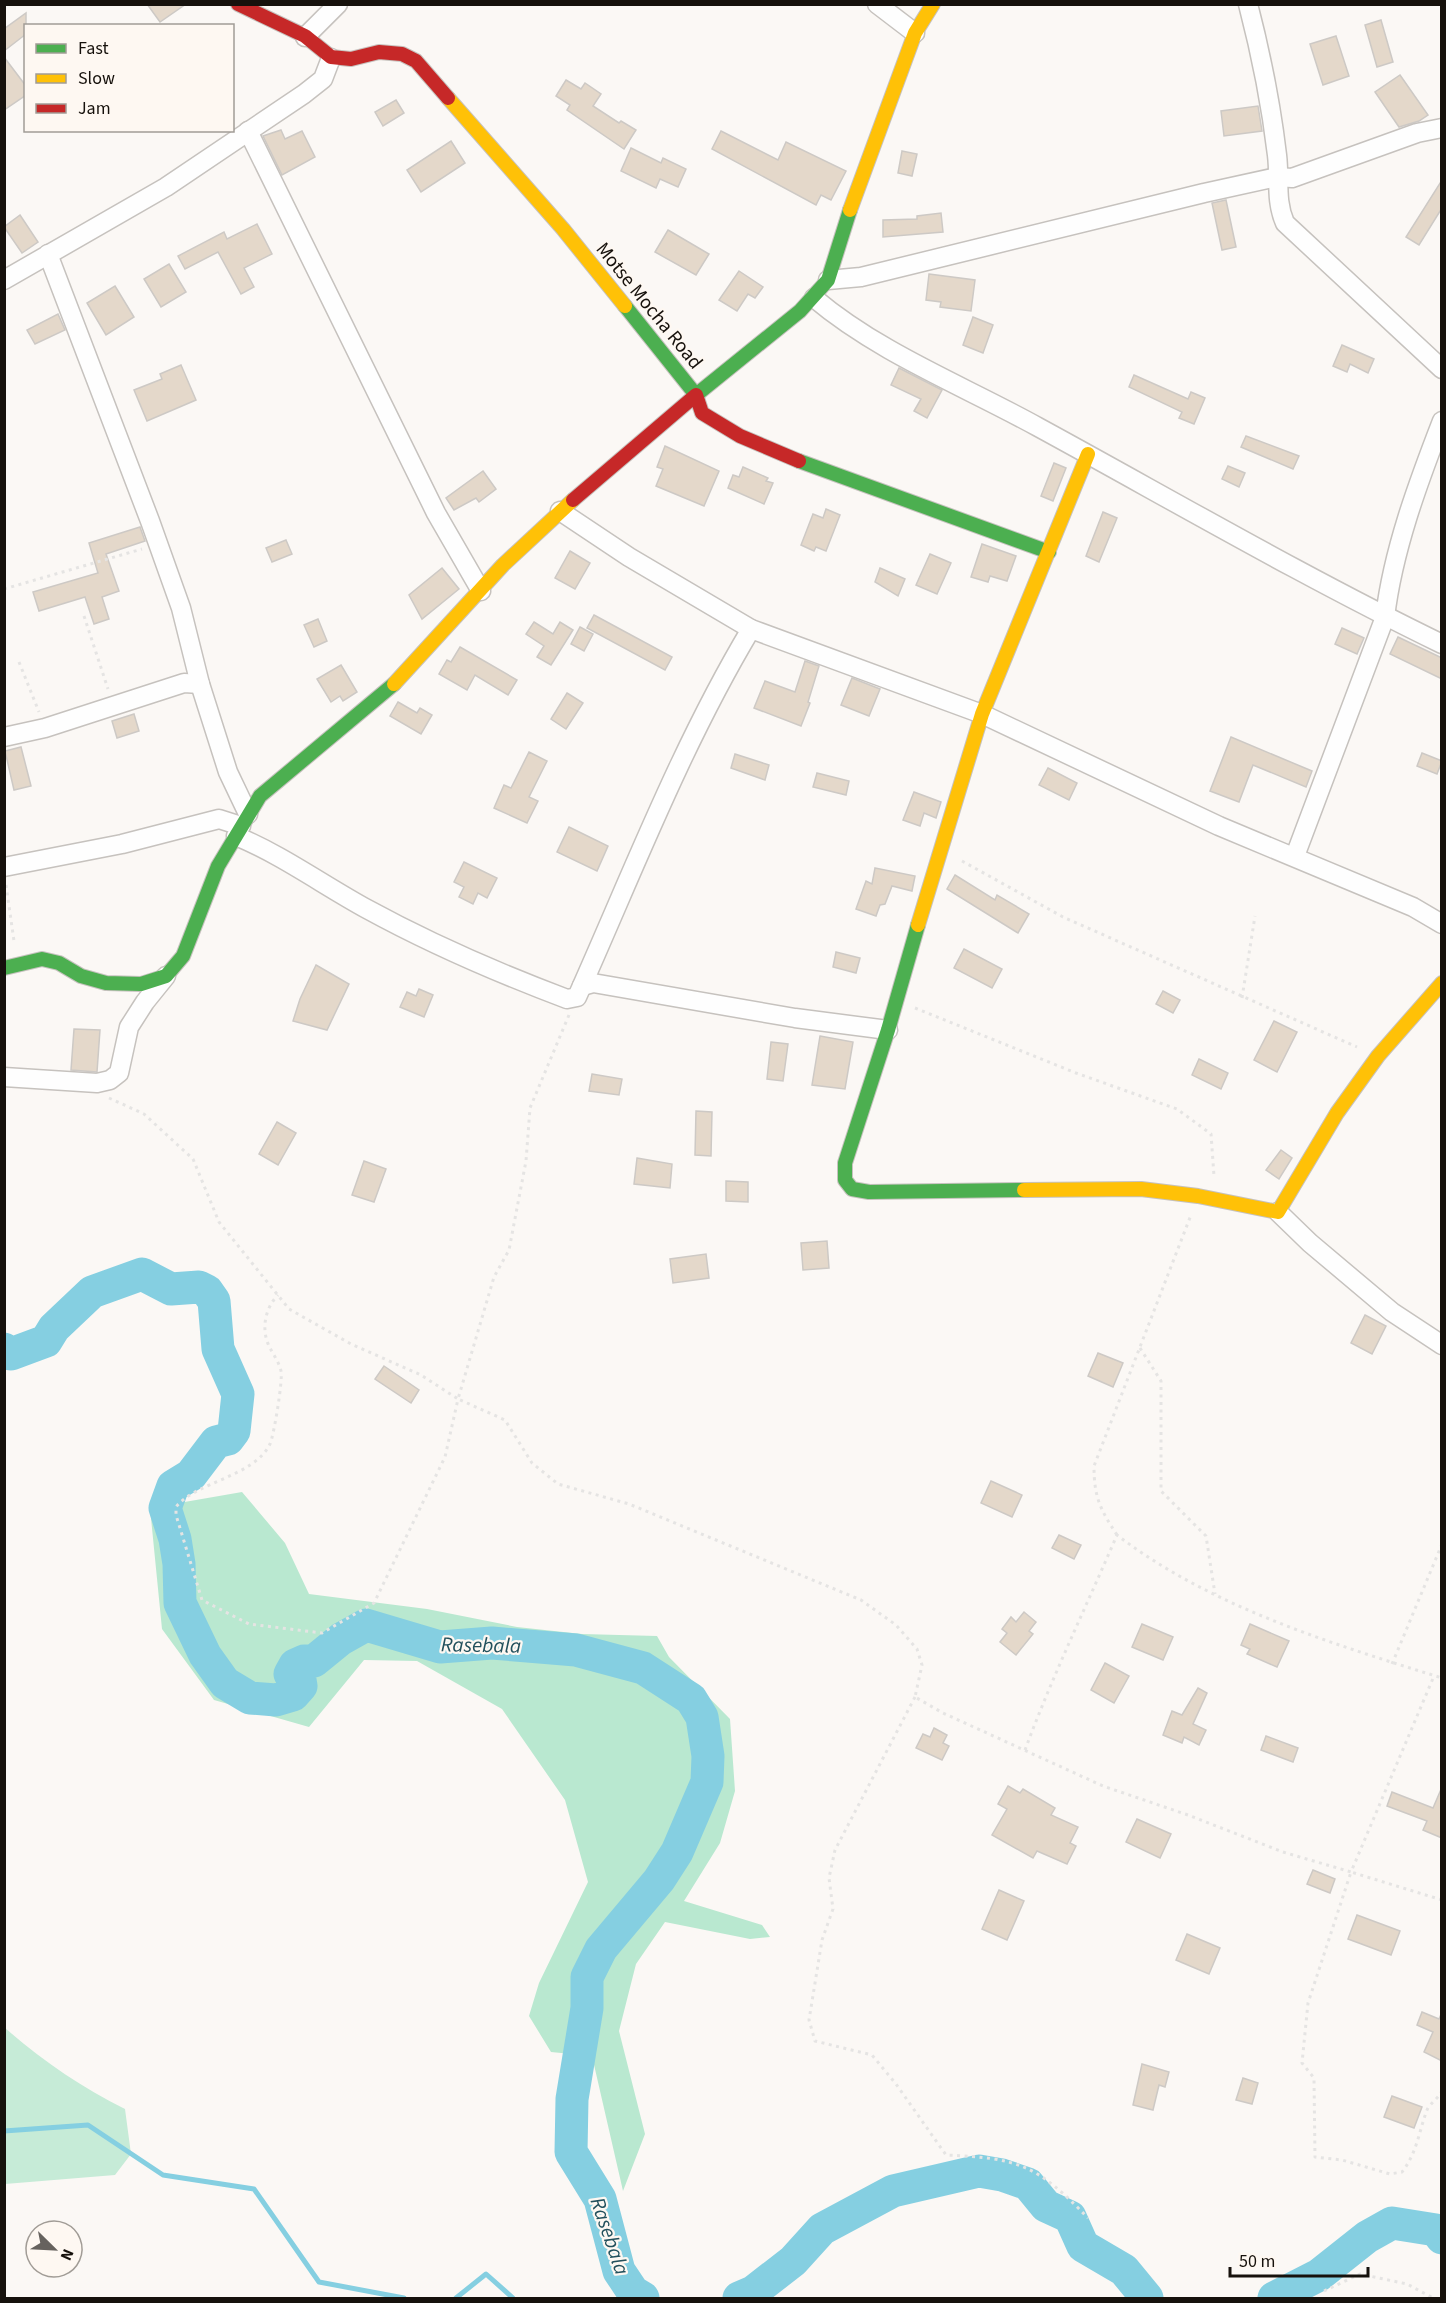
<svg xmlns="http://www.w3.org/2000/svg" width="1446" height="2303" font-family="'Source Sans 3',sans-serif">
  <rect width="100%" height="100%" fill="#fbf8f5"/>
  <path fill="#c6ebd7" d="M4,2027c37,33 77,60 121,82l6,45 -16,21 -110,9z"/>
  <path fill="#b9e8d0" d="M242,1492l43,51 24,51 118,15 90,18 65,7 75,2 12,21 61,62 5,72 -15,52 -36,58 78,24 8,12 -20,2 -85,-17 -29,42 -17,67 26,103 -22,57 -31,-135 -41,-4 -22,-36 10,-33 49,-101 -23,-82 -63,-91 -85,-48 -53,-1 -55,67 -95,-27 -52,-71 -12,-121z"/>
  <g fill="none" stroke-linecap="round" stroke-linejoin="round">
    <g stroke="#85cfe1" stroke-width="5">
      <path d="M4,2131l84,-6 75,50 91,14 65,93 85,16"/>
      <path d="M456,2298l30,-24 27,24"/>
      <path d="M622,2298l11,-6"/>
    </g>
    <g stroke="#85cfe1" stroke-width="33">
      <path d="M4,1349l7,5 35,-13 8,-13 38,-36 50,-18 29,15 28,-2 8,4 7,10 4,48 20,45 -4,37 -6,8 -12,3 -25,33 -18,11 -8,22 10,31 4,25 1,39 25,52 20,28 25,15 26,2 17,-5 8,-9 -1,-6 -10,-6 5,-9 9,-4h10l27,-22 25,-14 74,22 52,-4 84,7 67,18 48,31 11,18 6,39 -1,26 -30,70 -18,28 -58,69 -14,28v31l-15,91 -1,53 29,47 19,72 14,21 10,6"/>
      <path d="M739,2298l14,-6 40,-31 29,-32 71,-38 86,-20 23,4 26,9 18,22 24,11 13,29 41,24 23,28"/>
      <path d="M1274,2298l45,-23 48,-38 25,-14 44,7 6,8"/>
    </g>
  </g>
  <g fill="#e4d8ca" stroke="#cdc9c5" stroke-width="1.5">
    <path d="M147,4h39l-26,18z"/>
    <path d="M26,13v21l-22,17v-22z"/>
    <path d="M1381,20l12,42 -16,5 -12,-42z"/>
    <path d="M1336,36l13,40 -26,9 -13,-41z"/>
    <path d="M4,57l22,29v9l-22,15z"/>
    <path d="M1400,75l28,40 -9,6 -20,6 -24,-35z"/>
    <path d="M566,80l15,9 4,-6 16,11 -8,12 26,17 2,-2 15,9 -12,19 -57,-39 3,-5 -14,-9z"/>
    <path d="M396,100l8,13 -21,13 -8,-14z"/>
    <path d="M1258,106l4,25 -38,5 -3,-25z"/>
    <path d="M281,130l4,9 17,-8 13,26 -33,18 -19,-39z"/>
    <path d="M721,131l57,29 8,-18 60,29 -15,29 -10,-5 -5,10 -104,-56z"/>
    <path d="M451,141l14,22 -44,29 -14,-22z"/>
    <path d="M631,148l30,15 2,-5 23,11 -8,18 -18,-8 -4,9 -35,-17z"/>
    <path d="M902,151l15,3 -5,22 -14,-3z"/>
    <path d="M1442,180v28l-23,37 -13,-8z"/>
    <path d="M1226,200l10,47 -14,3 -10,-47z"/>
    <path d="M941,213l2,19 -60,5v-17l34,-1v-3z"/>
    <path d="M20,215l18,27 -16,11 -18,-26z"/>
    <path d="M257,224l15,30 -28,14 10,19 -13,7 -23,-42 -33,17 -7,-13 46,-24 3,7z"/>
    <path d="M668,230l41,24 -13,21 -41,-23z"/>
    <path d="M169,264l17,28 -25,15 -17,-28z"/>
    <path d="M739,271l24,16 -8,11 -7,-4 -11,17 -18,-11z"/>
    <path d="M929,274l46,6 -4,31 -31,-4 1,-5 -15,-2z"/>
    <path d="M115,286l19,31 -28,18 -19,-32z"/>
    <path d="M58,314l7,16 -30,14 -8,-14z"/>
    <path d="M973,317l20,8 -10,28 -20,-8z"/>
    <path d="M1342,345l32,14 -6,14 -18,-9 -3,8 -14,-6z"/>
    <path d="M181,365l15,35 -49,21 -13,-31 28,-11 -2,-5z"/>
    <path d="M899,368l43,22 -15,28 -13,-7 7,-12 -30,-14z"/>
    <path d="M1134,375l54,24 3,-7 14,6 -11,26 -15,-6 3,-6 -53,-25z"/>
    <path d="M1246,436l53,20 -6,13 -52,-22z"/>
    <path d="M665,446l54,25 -15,35 -48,-20 7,-17 -6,-2z"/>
    <path d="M1054,463l12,5 -13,33 -12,-5z"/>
    <path d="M1228,466l17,7 -6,14 -17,-8z"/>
    <path d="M743,467l25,11 -2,3 7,2 -9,21 -36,-16 5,-13 6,2z"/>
    <path d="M483,471l13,18 -17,13 -3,-4 -22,12 -8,-12z"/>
    <path d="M826,509l14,6 -14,36 -10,-4 -2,4 -13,-6 12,-31 10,4z"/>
    <path d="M1103,512l14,6 -18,44 -13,-6z"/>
    <path d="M140,527l5,14 -39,13 13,37 -17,6 7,22 -15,5 -9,-27 -46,14 -6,-19 65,-19 -9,-30z"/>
    <path d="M286,540l6,14 -20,8 -6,-14z"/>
    <path d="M982,544l34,12 -9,25 -17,-5 -2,6 -17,-5z"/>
    <path d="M570,551l20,12 -15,26 -20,-11z"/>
    <path d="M930,554l21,9 -14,31 -21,-9z"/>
    <path d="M442,568l17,21 -37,30 -13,-24z"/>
    <path d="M880,568l25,11 -7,17 -23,-14z"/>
    <path d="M594,615l78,42 -7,13 -78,-42z"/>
    <path d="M318,619l9,22 -13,6 -10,-22z"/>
    <path d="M534,622l19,12 7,-12 13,8 -22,35 -14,-8 7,-11 -18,-12z"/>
    <path d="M580,627l13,7 -9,17 -13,-7z"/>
    <path d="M1342,628l22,10 -7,16 -22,-10z"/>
    <path d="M1398,637l44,21v21l-52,-25z"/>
    <path d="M460,647l57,33 -9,15 -33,-20 -8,15 -28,-16 8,-14 4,2z"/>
    <path d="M805,661l14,5 -11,36 2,1 -9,23 -47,-18 11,-27 30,11z"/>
    <path d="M341,665l16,27 -14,9 -3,-5 -9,6 -14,-23z"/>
    <path d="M852,678l28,11 -11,27 -28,-11z"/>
    <path d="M567,693l16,10 -17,26 -15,-10z"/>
    <path d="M398,702l19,11 3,-5 12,7 -11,19 -31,-18z"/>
    <path d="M134,714l5,17 -22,7 -5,-17z"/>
    <path d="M1231,737l81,34 -6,16 -53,-22 -14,37 -29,-11z"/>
    <path d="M21,747l10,39 -17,4 -9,-39z"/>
    <path d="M529,752l18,9 -18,36 9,4 -11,22 -33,-15 10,-23 7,3z"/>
    <path d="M1422,753l20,8 -5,13 -20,-8z"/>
    <path d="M735,754l34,11 -4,15 -34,-12z"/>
    <path d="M1048,768l29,15 -8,17 -30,-15z"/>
    <path d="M817,773l32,8 -3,14 -33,-8z"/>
    <path d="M914,792l27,10 -5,16 -12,-5 -4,13 -17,-6z"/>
    <path d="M569,827l39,19 -11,25 -40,-19z"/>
    <path d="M464,862l33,16 -10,20 -9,-5 -5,11 -14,-7 5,-10 -10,-5z"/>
    <path d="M875,868l40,8 -3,15 -20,-5 -7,18 -5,1 -4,11 -20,-7 10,-28 6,3z"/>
    <path d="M955,875l40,25 2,-5 32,19 -11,19 -71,-44z"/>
    <path d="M964,949l38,20 -10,19 -38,-20z"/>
    <path d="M836,952l24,6 -4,15 -23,-6z"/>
    <path d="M316,965l33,19 -22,46 -34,-9 7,-22z"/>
    <path d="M419,989l14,6 -9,22 -24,-10 7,-15 9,4z"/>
    <path d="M1163,991l17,9 -7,13 -17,-9z"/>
    <path d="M1274,1021l23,11 -20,40 -23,-12z"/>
    <path d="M74,1029l26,1 -3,42 -26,-2z"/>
    <path d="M820,1036l33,6 -8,47 -33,-4z"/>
    <path d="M771,1042l17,2 -5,37 -16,-2z"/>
    <path d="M1199,1059l29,14 -7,16 -29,-14z"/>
    <path d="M592,1074l30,5 -3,16 -30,-4z"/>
    <path d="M696,1111l16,1 -1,44 -16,-1z"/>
    <path d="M277,1122l19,11 -18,32 -19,-11z"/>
    <path d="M1281,1150l11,8 -13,21 -13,-9z"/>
    <path d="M637,1158l35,6 -2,24 -36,-4z"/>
    <path d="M364,1161l22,8 -12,33 -22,-7z"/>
    <path d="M726,1181l22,1v20l-22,-1z"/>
    <path d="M827,1241l2,27 -26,2 -2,-27z"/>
    <path d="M706,1254l3,24 -36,5 -3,-24z"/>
    <path d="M1365,1315l21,11 -14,28 -21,-11z"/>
    <path d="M1098,1353l25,10 -10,24 -25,-11z"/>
    <path d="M384,1366l35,24 -8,13 -36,-24z"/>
    <path d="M991,1481l31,14 -10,22 -31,-14z"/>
    <path d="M1059,1535l22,10 -7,14 -22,-11z"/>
    <path d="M1024,1612l12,10 -7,9 4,3 -17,21 -16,-13 7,-9 -5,-4 9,-12 5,5z"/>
    <path d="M1142,1624l31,13 -10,23 -31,-13z"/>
    <path d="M1250,1624l39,17 -12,26 -30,-13 3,-5 -9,-4z"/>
    <path d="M1105,1663l24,13 -15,27 -23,-13z"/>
    <path d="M1198,1688l9,5 -14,31 13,6 -7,15 -15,-8 -2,6 -19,-8 9,-24 10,4z"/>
    <path d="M934,1728l13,7 -4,8 6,3 -7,14 -26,-12 7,-14 7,3z"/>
    <path d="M1266,1736l32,12 -5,14 -32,-12z"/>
    <path d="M1008,1786l12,7 3,-4 32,19 -4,7 27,12 -8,16 6,3 -9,18 -30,-13 -4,7 -41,-23 15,-26 -9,-5z"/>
    <path d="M1442,1787v51l-19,-8 4,-9 -40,-15 5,-14 41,16z"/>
    <path d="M1137,1819l34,15 -11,24 -34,-16z"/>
    <path d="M1313,1870l22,9 -5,14 -23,-9z"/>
    <path d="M999,1890l25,11 -17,39 -25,-11z"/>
    <path d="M1357,1915l43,16 -9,24 -43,-16z"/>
    <path d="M1187,1934l33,14 -11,26 -33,-14z"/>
    <path d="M1422,2012l17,7 3,-7v49l-18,-9 9,-20 -16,-7z"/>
    <path d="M1142,2064l27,8 -4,15 -6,-2 -6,25 -20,-5z"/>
    <path d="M1243,2078l15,5 -6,21 -16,-4z"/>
    <path d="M1392,2096l30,11 -8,21 -30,-11z"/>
  </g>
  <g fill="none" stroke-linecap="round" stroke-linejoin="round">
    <defs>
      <g id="street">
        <path d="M877,4l38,29"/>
        <path d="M1248,4c13,50 23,100 29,151 3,24 -2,45 8,68l157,146"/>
        <path d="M305,37l33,-33"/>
        <path d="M248,131l188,382 45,78"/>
        <path d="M48,254l102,267 31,87 19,76 28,88 20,42"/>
        <path d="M4,280l162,-93 138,-93 19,-15 8,-21"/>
        <path d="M828,280l33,-3 343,-84 73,-16 15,1 125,-45 25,-5"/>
        <path d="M814,298c65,55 150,88 224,129 134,73 266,150 404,217"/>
        <path d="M560,511l69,46 122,72 231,85 237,112 194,81 29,17"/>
        <path d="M4,737l41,-9 139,-45 16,1"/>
        <path d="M236,836c46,19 87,49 131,73 64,35 131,64 200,90l10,-2c55,-123 104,-251 174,-368"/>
        <path d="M1295,856l90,-239c8,-67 33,-134 57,-196"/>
        <path d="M4,867l118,-23 97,-25 22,7"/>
        <path d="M582,986l11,-3 202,35 93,12"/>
        <path d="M4,1077l93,6 13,-3 9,-7 10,-46 16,-25 21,-26"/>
        <path d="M1278,1212l32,31 82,69 50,33"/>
      </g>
      <g id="fast">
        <path d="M625,306l71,89 104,-84 28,-31 22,-70"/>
        <path d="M799,461l250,91"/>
        <path d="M918,925l-30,105 -43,133v17l7,9 17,3 155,-2"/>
        <path d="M4,968l38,-9 17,4 22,13 25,7 35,1 25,-8 17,-20 35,-90 42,-70 134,-112"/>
      </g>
      <g id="slow">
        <path d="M448,98l115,131 62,77"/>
        <path d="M850,210l65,-177 18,-29"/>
        <path d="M394,684l109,-119 70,-65"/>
        <path d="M918,925l64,-211 106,-260"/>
        <path d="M1024,1190l117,-1 57,7 80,16 59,-99 41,-57 64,-73"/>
      </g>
      <g id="jam">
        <path d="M238,4l67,32 26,21 20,2 28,-7 23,2 14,7 32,37"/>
        <path d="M573,500l123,-105 6,18 38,23 59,25"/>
      </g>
    </defs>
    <use href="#street" stroke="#c6c2be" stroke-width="21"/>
    <use href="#fast" stroke="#c6c2be" stroke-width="16"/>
    <use href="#slow" stroke="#c6c2be" stroke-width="16"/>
    <use href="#jam" stroke="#c6c2be" stroke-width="16"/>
    <g stroke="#e5e4e3" stroke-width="3" stroke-dasharray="3 4.5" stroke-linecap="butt">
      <path d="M4,589l138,-40"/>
      <path d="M84,616l24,73"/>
      <path d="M19,662l20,50"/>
      <path d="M962,861l101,56 294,130"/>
      <path d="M6,885l8,56"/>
      <path d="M1242,998l13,-82"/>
      <path d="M915,1008l161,65 101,36 34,25 3,42"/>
      <path d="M569,1015l-39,93 -4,53 -17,89 -15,27 -36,122 47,21 27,43 26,21 71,20 232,96 35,25 21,24 5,16 -7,32 28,16 160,73 85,29 95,37 68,20 83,-196"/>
      <path d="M109,1098l35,16 49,45 26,63 70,87 62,35 70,31 37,24 -13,58 -71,146 -52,30 -73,-9 -47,-24 -26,-85v-8c19,-25 78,-30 94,-63 4,-9 13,-64 11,-73 -2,-9 -8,-17 -12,-25 -8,-17 -4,-38 9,-51"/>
      <path d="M1140,1348l21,33v110l45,45 9,58"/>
      <path d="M1117,1535c-17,-26 -23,-38 -23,-69l97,-251"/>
      <path d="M1392,1664l50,-120"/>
      <path d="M915,1697l-80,153 -6,28 4,31 -11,31 -13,80 6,21 57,14 24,29 50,71c73,3 91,10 142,63"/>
      <path d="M1025,1750c27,-73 61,-143 92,-215 94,72 213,108 325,143"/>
      <path d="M1442,1900l-91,-28 -43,131 -6,60 12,15 1,79 27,3 48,14 12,-2c15,-19 17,-41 25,-62 3,-7 11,-11 15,-19"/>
      <path d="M1324,2291l36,-17 47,10 26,14"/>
    </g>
    <use href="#street" stroke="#fefefe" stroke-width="18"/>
    <use href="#fast" stroke="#4caf50" stroke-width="14"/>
    <use href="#slow" stroke="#ffc107" stroke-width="14"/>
    <use href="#jam" stroke="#c62828" stroke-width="14"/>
  </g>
  <g text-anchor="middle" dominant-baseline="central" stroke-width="4.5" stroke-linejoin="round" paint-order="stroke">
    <g font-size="20" fill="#16110c" stroke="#fef8f2">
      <text transform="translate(649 306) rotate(51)">Motse Mocha Road</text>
    </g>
    <g font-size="21" font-style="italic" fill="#22505c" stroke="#fef8f2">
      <text transform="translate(481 1645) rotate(1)">Rasebala</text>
      <text transform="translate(610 2236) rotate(71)">Rasebala</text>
    </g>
  </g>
  <rect width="1446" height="2303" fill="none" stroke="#16110c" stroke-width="12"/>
  <rect x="24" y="24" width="210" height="108" fill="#fef8f2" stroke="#a19c96" stroke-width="1.5"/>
  <rect x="36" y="44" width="30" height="9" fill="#4caf50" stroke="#a19c96" stroke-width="1.5"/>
  <text x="78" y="54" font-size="18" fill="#16110c">Fast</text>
  <rect x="36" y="74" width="30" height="9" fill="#ffc107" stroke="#a19c96" stroke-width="1.5"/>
  <text x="78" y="84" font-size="18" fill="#16110c">Slow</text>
  <rect x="36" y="104" width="30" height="9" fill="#c62828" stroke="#a19c96" stroke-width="1.5"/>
  <text x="78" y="114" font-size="18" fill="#16110c">Jam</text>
  <g transform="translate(54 2249) rotate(114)"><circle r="28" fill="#fef8f2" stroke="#a19c96" stroke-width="1.5"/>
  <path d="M0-4.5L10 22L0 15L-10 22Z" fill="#66625e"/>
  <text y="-9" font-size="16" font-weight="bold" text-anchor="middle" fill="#16110c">N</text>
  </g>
  <path d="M1230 2267v9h138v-9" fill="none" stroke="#16110c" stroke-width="3"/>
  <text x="1239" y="2267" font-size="18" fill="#16110c" stroke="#fef8f2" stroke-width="4.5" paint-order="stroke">50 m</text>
</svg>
